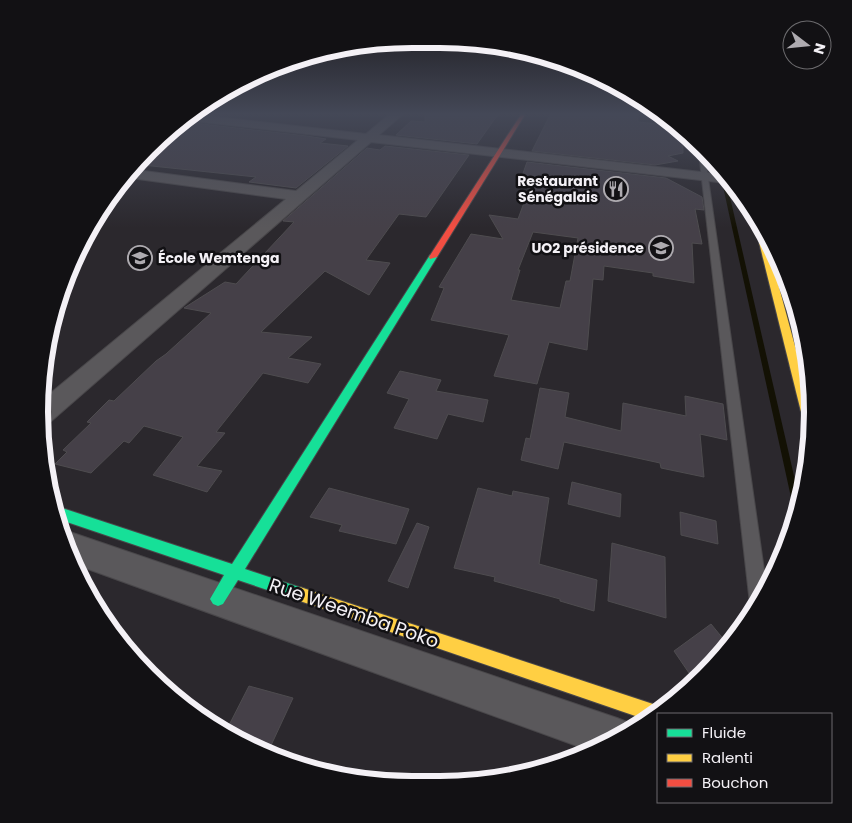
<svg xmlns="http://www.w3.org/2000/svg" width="852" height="823" font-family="Poppins,sans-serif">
  <rect width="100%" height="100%" fill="#2b282d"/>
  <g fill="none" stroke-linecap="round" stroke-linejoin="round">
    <path fill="#131104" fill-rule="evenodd" d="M720,167l4,4 76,331 -3,13 -2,-1 -1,-3 -75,-343z"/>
  </g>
  <g fill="#454048" stroke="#4e4c4f" fill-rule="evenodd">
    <path d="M425,113h74l-22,31 -81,-9 15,-14 14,1z"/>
    <path d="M551,113h87v9l41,4 3,2 1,25 -15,3 10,5 -23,4 -123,-14z"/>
    <path d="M193,123l114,13 19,3 -6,4 28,3 -52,42 -47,-6 7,-5 -123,-13 40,-35 9,-4h7z"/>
    <path d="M385,146l84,9 -43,62 -27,-3 -23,32 -10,14 24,3 -21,32 -44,-24 -64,61 51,5 -24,21 33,6 -13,19 -45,-10 -47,59 9,1 -28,33 25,5 -15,21 -54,-17 30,-38 -39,-11 -15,17 -5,-2 -33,32 -36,-9 12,-12 -4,-2 28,-27 -4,-1 22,-22 5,1 42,-40 10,-7 45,-41 -27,-5 41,-26 11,2 58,-62 -11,-1 84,-73 13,2z"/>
    <path d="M527,162l139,16 36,19 2,13 -9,-1 7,35 -10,-1 2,40 -41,-7v-3l-49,-7 -1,14 -10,-1 -6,71 -38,-8 -12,42 -43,-8 15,-41 -78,-15 13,-32 -5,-1 32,-53 32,5 -14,-24 29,4 14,-38 -11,-2zM533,232l45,6 -8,43h-4l-6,27 -49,-8 9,-30h-2z"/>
    <path d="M400,371l41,9 -5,11 52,9 -5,22 -35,-8 -11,25 -43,-11 15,-29 -22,-6z"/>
    <path d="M540,388l29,5 -4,24 56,14 2,-28 63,13 -1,-20 38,8 4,36 -27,-6 4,43 -43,-9 -1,-5 -96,-21 -6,27 -37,-9 5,-22 4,1z"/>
    <path d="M572,482l49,12 -1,23 -52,-13z"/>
    <path d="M329,488l80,21 -13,35 -57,-13 3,-6 -32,-8z"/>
    <path d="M478,488l34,8 1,-5 36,7 -10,66 58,16 -3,31 -34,-10v-2l-66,-18 1,-4 -41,-9z"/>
    <path d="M680,512l36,9 2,23 -37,-9z"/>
    <path d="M417,523l12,4 -21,61 -20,-7z"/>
    <path d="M612,543l53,14 1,61 -58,-17z"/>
    <path d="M711,624l18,22 -4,5 -36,22 -15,-22z"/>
    <path d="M249,686l44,12 -26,56 -21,-8 -21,-13z"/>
  </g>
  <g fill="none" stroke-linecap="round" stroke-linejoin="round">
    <defs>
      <path id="lane" d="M698,144l6,6 63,441 -13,20 -4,-7z"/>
      <g id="street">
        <path d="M391,113h13l-25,22 348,40 8,9 -364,-42 -322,281 -9,3 1,-25 245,-202 -163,-22 6,-8 167,22 62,-51 -174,-20 6,-6 176,20z"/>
        <path d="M67,531l550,187 15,6 2,4 -28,18 -15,5 -517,-187 -12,-31z"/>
      </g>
      <path id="fast" d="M430,255l7,2 -192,312 60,20 3,5 -3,5 -5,2 -62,-21 -15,24 -5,2 -5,-2 -3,-5 14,-24 -169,-57 -3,-10 1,-3 179,59z"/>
      <g id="slow">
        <path d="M756,216l7,12 49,181 -1,23 -4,-1 -2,-3 -52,-210z"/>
        <path d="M300,587l356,118 7,5 -16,10 -347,-119 -5,-2 -3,-5 3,-5z"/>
      </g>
      <path id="jam" d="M522,113h4l-89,144 -7,2 -1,-2z"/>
    </defs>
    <use href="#lane" stroke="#49474a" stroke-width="2"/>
    <use href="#street" stroke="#49474a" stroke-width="2"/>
    <use href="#fast" stroke="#49474a" stroke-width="2"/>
    <use href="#slow" stroke="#49474a" stroke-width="2"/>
    <use href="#jam" stroke="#49474a" stroke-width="2"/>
    <use href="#lane" fill="#5a585b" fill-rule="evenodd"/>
    <use href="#street" fill="#5a585b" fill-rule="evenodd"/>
    <use href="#fast" fill="#16e098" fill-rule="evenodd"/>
    <use href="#slow" fill="#ffcf43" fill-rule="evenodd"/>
    <use href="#jam" fill="#f24e42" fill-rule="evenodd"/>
  </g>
  <linearGradient id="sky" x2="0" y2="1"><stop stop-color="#181619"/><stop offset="0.5" stop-color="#444857"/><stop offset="1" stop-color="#444857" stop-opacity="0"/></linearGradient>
  <rect width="852" height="228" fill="url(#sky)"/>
  <defs>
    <symbol id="restaurant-ring" viewBox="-11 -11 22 22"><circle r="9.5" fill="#121114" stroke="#aeabb0" stroke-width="1.5"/><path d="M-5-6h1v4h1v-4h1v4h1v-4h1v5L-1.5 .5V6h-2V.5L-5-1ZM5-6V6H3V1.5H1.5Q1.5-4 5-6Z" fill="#aeabb0"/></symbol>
    <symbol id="school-ring" viewBox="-11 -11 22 22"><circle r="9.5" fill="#121114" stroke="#aeabb0" stroke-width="1.5"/><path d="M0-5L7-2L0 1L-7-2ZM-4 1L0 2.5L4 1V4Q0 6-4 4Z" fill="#aeabb0"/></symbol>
  </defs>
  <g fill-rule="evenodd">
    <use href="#restaurant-ring" x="602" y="175" width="28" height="28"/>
    <use href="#school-ring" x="647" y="234" width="28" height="28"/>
    <use href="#school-ring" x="126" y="244" width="28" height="28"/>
  </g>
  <g text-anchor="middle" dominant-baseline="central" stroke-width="5" stroke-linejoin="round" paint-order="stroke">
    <g font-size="14" font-weight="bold" fill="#f4f1f6" stroke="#121114" text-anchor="end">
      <text x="598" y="181">Restaurant<tspan x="598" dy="16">Sénégalais</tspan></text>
      <text x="644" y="248">UO2 présidence</text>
      <text x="158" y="258" text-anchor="start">École Wemtenga</text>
    </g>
    <g font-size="19" fill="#f4f1f6" stroke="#121114">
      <text transform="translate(354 613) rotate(19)">Rue Weemba Poko</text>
    </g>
  </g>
  <path d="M0 0H852V823H0ZM412 48H440A364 364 0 0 1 804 412V412A364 364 0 0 1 440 776H412A364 364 0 0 1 48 412V412A364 364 0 0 1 412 48Z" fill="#121114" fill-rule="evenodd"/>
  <path fill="none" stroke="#f4f1f6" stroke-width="6" d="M412 48H440A364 364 0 0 1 804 412V412A364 364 0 0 1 440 776H412A364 364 0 0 1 48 412V412A364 364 0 0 1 412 48Z"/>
  <rect x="657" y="713" width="175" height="90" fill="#121114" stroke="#6c6b6e"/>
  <rect x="667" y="729" width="25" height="8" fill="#16e098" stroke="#6c6b6e"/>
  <text x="702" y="738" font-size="15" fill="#f4f1f6">Fluide</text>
  <rect x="667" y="754" width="25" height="8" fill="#ffcf43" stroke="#6c6b6e"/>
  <text x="702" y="763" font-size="15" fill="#f4f1f6">Ralenti</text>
  <rect x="667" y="779" width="25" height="8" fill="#f24e42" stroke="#6c6b6e"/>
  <text x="702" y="788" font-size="15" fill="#f4f1f6">Bouchon</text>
  <g transform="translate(807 45) rotate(106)"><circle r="24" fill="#121114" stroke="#6c6b6e"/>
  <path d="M0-4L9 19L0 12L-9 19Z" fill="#aeabb0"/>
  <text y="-8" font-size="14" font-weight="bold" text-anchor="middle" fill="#f4f1f6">N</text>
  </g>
</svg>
